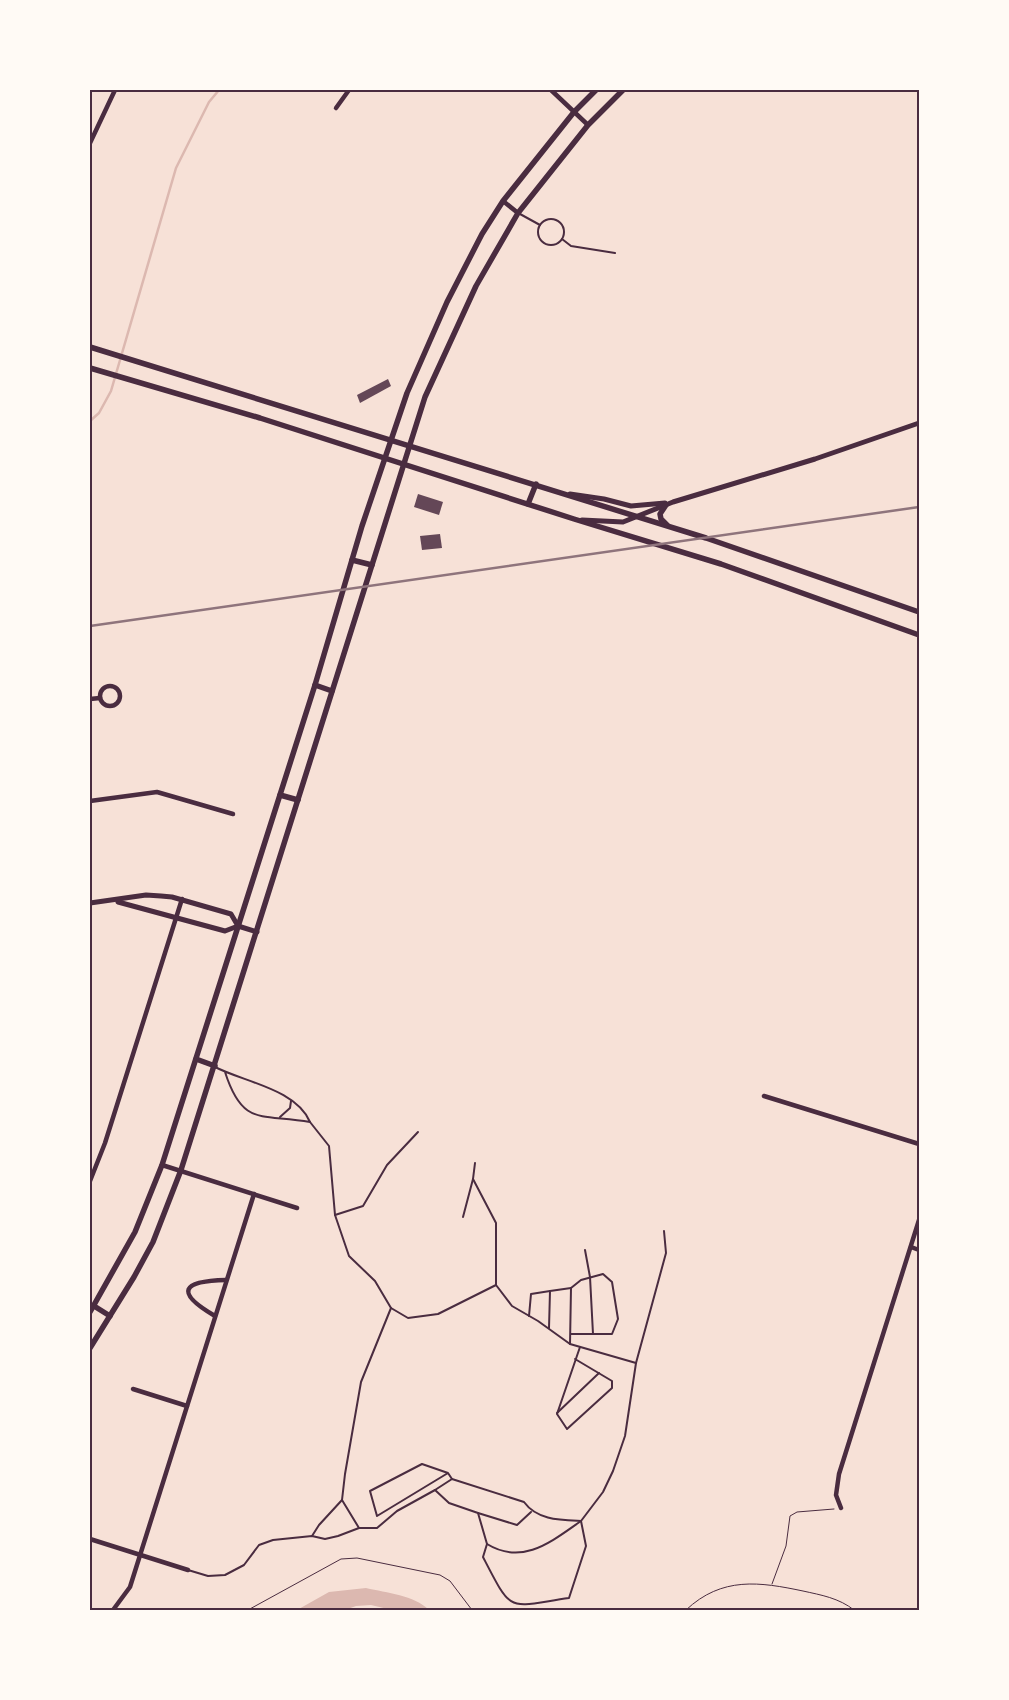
<svg xmlns="http://www.w3.org/2000/svg" width="1009" height="1700" font-family="'IBM Plex Sans',sans-serif">
  <rect width="100%" height="100%" fill="#f7e1d7"/>
  <path fill="#dcb8b0" d="M366,1588c21,5 48,7 63,22h-37l-21,-5 -15,1 -11,4h-48l32,-18z"/>
  <g fill="none" stroke-linecap="round" stroke-linejoin="round">
    <path stroke="#dcb8b0" stroke-width="2.5" d="M90,421l9,-8 12,-22 65,-223 33,-66 10,-12"/>
  </g>
  <g fill="#644757">
    <path d="M388,379l3,7 -31,17 -3,-8z"/>
    <path d="M418,494l25,8 -4,13 -25,-8z"/>
    <path d="M440,534l2,14 -20,2 -2,-14z"/>
  </g>
  <g fill="none" stroke-linecap="round" stroke-linejoin="round">
    <g stroke="#4a2c40" stroke-width="1">
      <path d="M772,1584l14,-38 4,-30 7,-4 37,-3"/>
      <path d="M248,1610l93,-51 16,-1 83,17 10,6 22,29"/>
      <path d="M686,1610c36,-34 74,-28 117,-19 18,4 36,7 51,19"/>
    </g>
    <g stroke="#4a2c40" stroke-width="2">
      <path d="M520,214l20,11"/>
      <circle cx="551" cy="232" r="13"/>
      <path d="M562,239l9,7 44,7"/>
      <path d="M215,1067c29,15 81,22 95,55 -48,-9 -67,6 -85,-50"/>
      <path d="M280,1117l10,-9 1,-7"/>
      <path d="M310,1122l19,24 6,69 14,41 26,25 16,27 17,10 30,-4 58,-29 16,21 26,15 32,23 66,19"/>
      <path d="M475,1163l-2,16 23,44v62"/>
      <path d="M335,1215l28,-9 24,-41 31,-33"/>
      <path d="M463,1217l10,-38"/>
      <path d="M585,1250l5,27 3,57"/>
      <path d="M529,1316l2,-22 19,-3"/>
      <path d="M549,1328l1,-37 21,-3"/>
      <path d="M570,1344l1,-56 10,-8 22,-6 9,8 6,37 -6,15h-41"/>
      <path d="M575,1359l37,22v7l-45,41 -10,-15 23,-67"/>
      <path d="M557,1413l42,-40"/>
      <path d="M448,1473l-71,43 -7,-25 52,-27 26,9 4,6"/>
      <path d="M435,1490l17,-11 72,23c13,18 36,18 57,19"/>
      <path d="M478,1513l39,12 14,-13"/>
      <path d="M359,1528l-17,-28 3,-26 16,-92 30,-74"/>
      <path d="M312,1536l7,-11 23,-25"/>
      <path d="M487,1544l-4,13c30,58 24,50 86,41l17,-52 -5,-25 22,-29 10,-21 12,-35 11,-73 30,-110 -2,-22"/>
      <path d="M188,1570l20,6 17,-1 19,-10 15,-20 14,-5 39,-4 13,3 13,-3 21,-8h18l20,-17 38,-21 14,13 29,10 9,31c36,22 65,-3 94,-23"/>
    </g>
    <g stroke="#4a2c40" stroke-width="4.5">
      <path d="M551,90l37,35"/>
      <path d="M336,108l13,-18"/>
      <path d="M90,143l25,-53"/>
      <path d="M503,201l15,12"/>
      <circle cx="110" cy="696" r="10"/>
      <path d="M90,699l10,-1"/>
      <path d="M90,801l67,-9 76,22"/>
      <path d="M764,1096l155,48"/>
      <path d="M162,1165l135,43"/>
      <path d="M90,1181l15,-38 77,-244"/>
      <path d="M911,1247l8,3"/>
      <path d="M215,1316c-41,-24 -33,-35 11,-36"/>
      <path d="M133,1389l54,17"/>
      <path d="M841,1508l-5,-13 3,-21 80,-254"/>
      <path d="M90,1539l98,31"/>
      <path d="M113,1610l17,-23 124,-393"/>
    </g>
    <g stroke="#4a2c40" stroke-width="5">
      <path d="M570,494l34,5 27,7 34,-3"/>
      <path d="M582,520l41,2 50,-20 142,-43 104,-36"/>
      <path d="M118,902l107,29 13,-5 19,6"/>
      <path d="M90,903l56,-8 15,1 11,1 59,17 7,12"/>
    </g>
    <g stroke="#4a2c40" stroke-width="5.5">
      <path d="M90,347l616,191 213,74"/>
      <path d="M90,368l170,50 314,101 147,45 198,71"/>
      <path d="M528,504l8,-20"/>
      <path d="M666,505l-6,9 1,5 6,6"/>
      <path d="M352,560l20,5"/>
      <path d="M315,685l17,6"/>
      <path d="M280,795l18,5"/>
      <path d="M196,1059l19,7"/>
      <path d="M94,1306l16,10"/>
      <path d="M90,1312l45,-80 27,-67 153,-480 47,-159 45,-133 40,-91 35,-68 21,-33 71,-89 22,-22"/>
      <path d="M90,1348l44,-71 19,-35 28,-72 244,-773 51,-111 42,-73 70,-88 35,-35"/>
    </g>
    <path stroke="#8f747c" stroke-width="2.5" d="M90,626l829,-119"/>
  </g>
  <rect width="1009" height="1700" fill="none" stroke="#fffaf5" stroke-width="182"/>
  <rect x="91" y="91" width="827" height="1518" fill="none" stroke="#4a2c40" stroke-width="2"/>
</svg>
